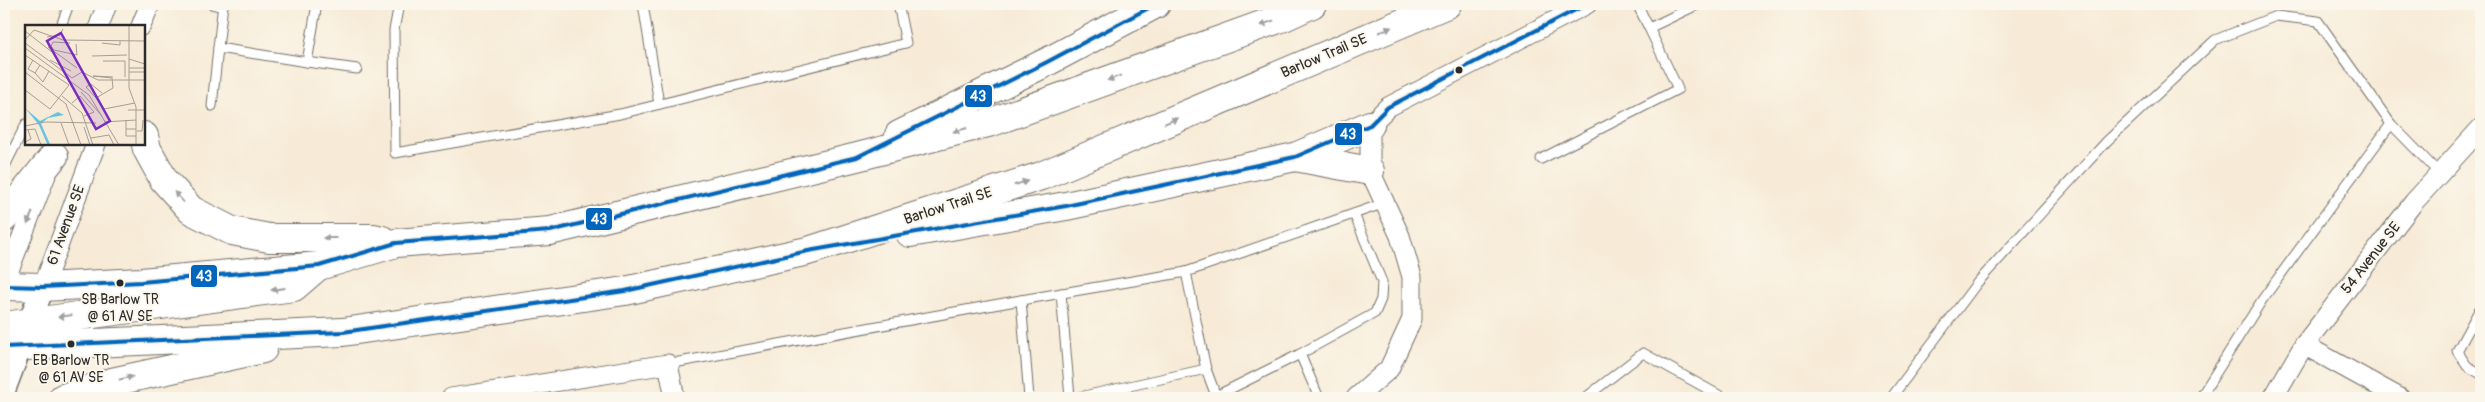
<svg xmlns="http://www.w3.org/2000/svg" width="2485" height="402" font-family="Pangolin,sans-serif">
  <rect width="100%" height="100%" fill="#fbf7ec"/>
  <filter id="ink" filterUnits="userSpaceOnUse"><feTurbulence type="fractalNoise" baseFrequency=".02" numOctaves="2"/><feDisplacementMap in="SourceGraphic" scale="10" xChannelSelector="R" yChannelSelector="G"/><feConvolveMatrix kernelMatrix="1 2 1 2 8 2 1 2 1" color-interpolation-filters="sRGB"/></filter>
  <filter id="wash" filterUnits="userSpaceOnUse"><feTurbulence type="fractalNoise" baseFrequency=".0096" numOctaves="4" result="noise"/><feDisplacementMap in="SourceGraphic" scale="20" xChannelSelector="R" yChannelSelector="G"/><feGaussianBlur stdDeviation="1.12" result="paint"/><feColorMatrix in="noise" values="0 0 0 0 0 0 0 0 0 0 0 0 0 0 0 0 0 1.4 0 .05"/><feComposite in="paint" operator="in"/></filter>
  <g filter="url(#wash)">
    <rect width="100%" height="100%" fill="#f7ebd7"/>
  </g>
  <g filter="url(#ink)">
    <g fill="none" stroke-linecap="round" stroke-linejoin="round">
      <defs>
        <g id="service">
          <path d="M211,4l12,3"/>
          <path d="M223,4l-5,44 89,14"/>
          <path d="M317,4l-10,58 50,7"/>
          <path d="M399,4l-5,26 1,123 225,-39 286,-71 -8,-39"/>
          <path d="M643,4l16,100"/>
          <path d="M1637,4l12,24"/>
          <path d="M61,26l8,-22"/>
          <path d="M212,106l6,-58"/>
          <path d="M1541,159l137,-70 -29,-61 50,-24"/>
          <path d="M4,168l22,-44"/>
          <path d="M1186,272l20,97 10,27"/>
          <path d="M1061,293l9,105"/>
          <path d="M1021,300l165,-28 199,-69"/>
          <path d="M2481,307l-24,44 10,15 14,8"/>
          <path d="M668,364l353,-64 8,98"/>
          <path d="M1075,398l131,-29"/>
          <path d="M1217,398l-1,-2 84,-42"/>
          <path d="M1319,398l-19,-44 75,-41 6,-14 1,-17 -28,-68"/>
          <path d="M1585,398l58,-45 81,45"/>
          <path d="M1891,398l86,-115 130,-142 108,-101 61,-24 42,5 73,103"/>
          <path d="M2200,398l62,-98 129,-176 48,49"/>
        </g>
        <g id="minor">
          <path d="M99,26l8,-22"/>
          <path d="M141,26l9,-22"/>
          <path d="M4,283l42,-108"/>
          <path d="M43,287l53,-143"/>
          <path d="M2304,345l96,53"/>
          <path d="M451,398l217,-34 7,34"/>
          <path d="M1356,398l33,-29 23,-50v-42l-12,-41 -30,-65v-46l18,-18 199,-103"/>
          <path d="M2273,398l31,-53 110,-143 67,-74"/>
        </g>
        <path id="tertiary" d="M4,390l39,-103"/>
        <g id="primary">
          <path d="M899,135l148,-73 109,-58"/>
          <path d="M144,136l3,13 17,31 27,30 41,21 37,7h104l9,2"/>
          <path d="M1295,157l75,14"/>
          <path d="M4,218l50,-62"/>
          <path d="M910,233l156,-27 229,-49 75,-32"/>
          <path d="M4,286l39,1 98,-5 178,-16 77,-23 154,-12 307,-74 135,-35 292,-105 28,-13"/>
          <path d="M4,326l290,-39 22,-19"/>
          <path d="M4,347l339,-15 282,-41 183,-40 233,-75 406,-172"/>
          <path d="M63,398l49,-16 151,-33"/>
        </g>
      </defs>
      <use href="#service" stroke="#726e67" stroke-width="11"/>
      <use href="#minor" stroke="#726e67" stroke-width="21"/>
      <use href="#tertiary" stroke="#726e67" stroke-width="25"/>
      <use href="#primary" stroke="#726e67" stroke-width="30"/>
      <use href="#service" stroke="#fff" stroke-width="9"/>
      <use href="#minor" stroke="#fff" stroke-width="19"/>
      <use href="#tertiary" stroke="#fff" stroke-width="22"/>
      <use href="#primary" stroke="#fff" stroke-width="28"/>
      <defs>
        <g id="bus-1">
          <path d="M4,286l39,1 98,-5 178,-16 77,-23 154,-12 307,-74 190,-95 109,-58"/>
          <path d="M4,347l339,-15 282,-41 183,-40 258,-45 229,-49 75,-32 18,-18 199,-103"/>
        </g>
      </defs>
      <use href="#bus-1" stroke="#fbf7ec" stroke-width="8"/>
      <use href="#bus-1" stroke="#0065bd" stroke-width="4"/>
    </g>
    <defs><path id="oneway-solid" d="M-6-.8H1V-3.2L6.5 0L1 3.2V.8H-6Z" transform="scale(1.25)"/></defs>
    <g fill="#a0a0a0">
      <use href="#oneway-solid" transform="translate(1267 23) rotate(160)"/>
      <use href="#oneway-solid" transform="translate(1385 30) rotate(-23)"/>
      <use href="#oneway-solid" transform="translate(1114 78) rotate(160)"/>
      <use href="#oneway-solid" transform="translate(1171 121) rotate(-23)"/>
      <use href="#oneway-solid" transform="translate(960 130) rotate(165)"/>
      <use href="#oneway-solid" transform="translate(1021 183) rotate(-18)"/>
      <use href="#oneway-solid" transform="translate(179 197) rotate(-132)"/>
      <use href="#oneway-solid" transform="translate(30 218) rotate(112)"/>
      <use href="#oneway-solid" transform="translate(330 238) rotate(180)"/>
      <use href="#oneway-solid" transform="translate(278 289) rotate(172)"/>
      <use href="#oneway-solid" transform="translate(65 316) rotate(173)"/>
      <use href="#oneway-solid" transform="translate(126 378) rotate(-13)"/>
    </g>
  </g>
  <g fill="#2b2b2b" stroke="#fbf7ec" stroke-width="2">
    <circle cx="1459" cy="70" r="4.5"/>
    <circle cx="120" cy="283" r="4.5"/>
    <circle cx="71" cy="344" r="4.5"/>
  </g>
  <g text-anchor="middle" dominant-baseline="central" stroke-width="4" stroke-linejoin="round" paint-order="stroke">
    <g font-size="14" fill="#2b2b2b" stroke="#fbf7ec">
      <text x="120" y="299">SB Barlow TR<tspan x="120" dy="17">@ 61 AV SE</tspan></text>
      <text x="71" y="360">EB Barlow TR<tspan x="71" dy="17">@ 61 AV SE</tspan></text>
    </g>
    <g font-size="15" fill="#2b2b2b" stroke="#fbf7ec">
      <text transform="translate(1324 56) rotate(-23)">Barlow Trail SE</text>
      <text transform="translate(948 206) rotate(-18)">Barlow Trail SE</text>
      <text transform="translate(66 225) rotate(-70)">61 Avenue SE</text>
      <text transform="translate(2371 258) rotate(-52)">54 Avenue SE</text>
    </g>
  </g>
  <g transform="translate(25 25)">
    <rect width="120" height="120" fill="#f7ebd7"/>
    <path d="M0,83l15,13 18,-9 6,3 -16,3 -9,7z" fill="#66c3e4"/>
    <path fill="none" stroke="#66c3e4" stroke-width="2.5" d="M14,97l10,23"/>
    <path fill="none" stroke="#a59e92" stroke-width="1" d="M104,0v63l7,19v38M0,6l27,21M22,12l13,-2 3,-6M0,15l9,-10 29,10 82,1M28,17l-2,4 3,4 23,5 -1,-11M28,17l17,1M0,18l47,35 10,-6 16,8h47M77,18l18,2v-4M23,22l29,21M0,23l64,47 30,50M0,30l44,30 -19,24 -25,-19M67,31l35,-1M104,34l16,5M8,35l-5,9 7,4 5,-8M25,35l21,11M78,36h22v16M104,43h16M0,47l41,32 15,41M104,47h16M10,48l8,9 6,-11M88,52l-20,-1 19,2 1,10 -17,10 8,11 31,-6M56,67l21,24M37,71l20,17 11,32M71,73l-10,-11 5,-3 11,9M47,78l8,-7 14,16 -10,4M103,85h17M101,95v9h10M79,97l32,-2M36,98l8,22M0,101l20,-4 51,1M59,102l6,18M101,104v7h10M0,105l10,-1 6,16M112,106h5l1,-11M66,113l18,-3 5,10M0,117l6,-3 -3,-9"/>
    <path fill="#7b2cbf" fill-opacity="0.15" stroke="#7b2cbf" stroke-width="2.5" d="M36,8l49,88 -14,8 -49,-88z"/>
    <rect width="120" height="120" fill="none" stroke="#2b2b2b" stroke-width="2.5"/>
  </g>
  <g stroke="#fbf7ec" stroke-width="2">
    <rect x="964" y="84" width="29" height="24" rx="5" fill="#0065bd"/>
    <rect x="1334" y="122" width="29" height="24" rx="5" fill="#0065bd"/>
    <rect x="585" y="207" width="28" height="24" rx="5" fill="#0065bd"/>
    <rect x="190" y="264" width="28" height="24" rx="5" fill="#0065bd"/>
  </g>
  <g font-size="14" text-anchor="middle" font-weight="bold" fill="#fff">
    <text x="978" y="101">43</text>
    <text x="1348" y="139">43</text>
    <text x="599" y="224">43</text>
    <text x="204" y="281">43</text>
  </g>
  <rect width="2485" height="402" fill="none" stroke="#fbf7ec" stroke-width="20"/>
</svg>
